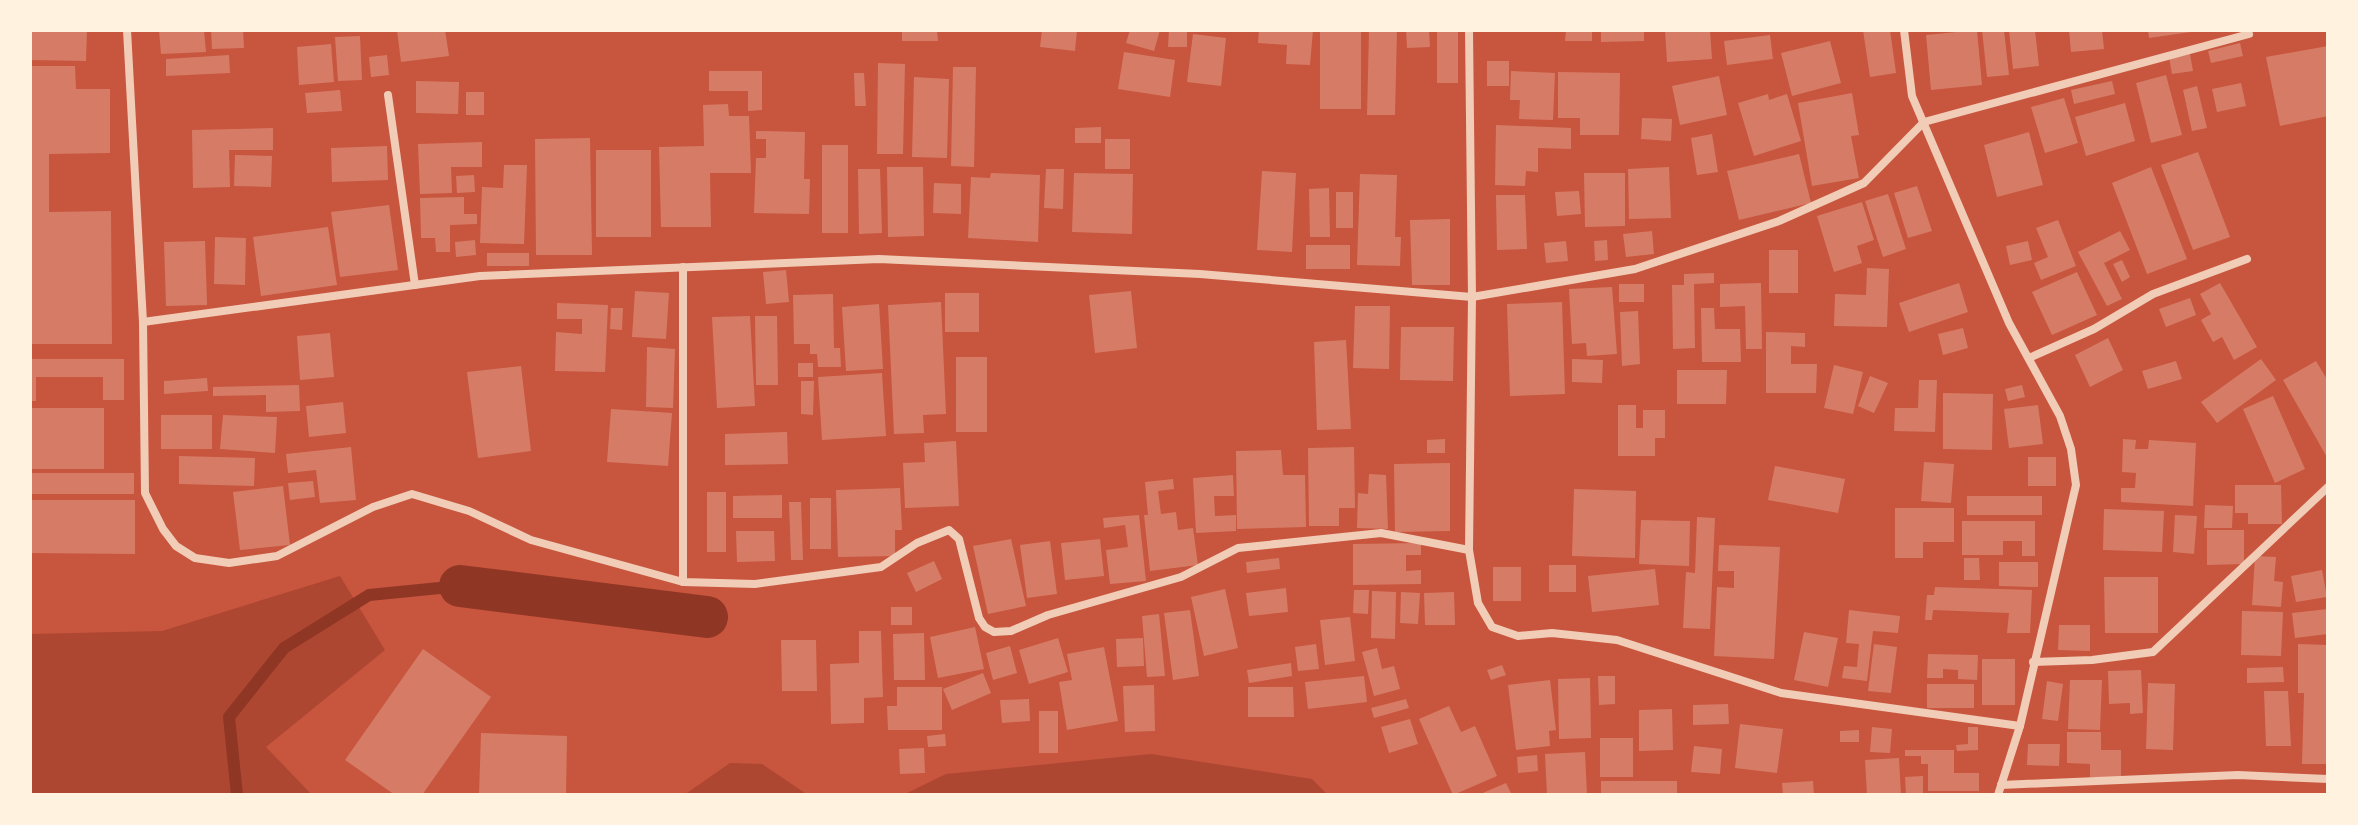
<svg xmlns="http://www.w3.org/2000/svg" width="2358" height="825" font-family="Jost,sans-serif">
  <rect width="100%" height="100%" fill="#c8553d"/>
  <g fill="#ae4732">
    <path d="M340,576l45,74 -119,97 46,48h-282v-161l132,-3z"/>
    <path d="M1151,754l161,25 16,16h-425l43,-21z"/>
    <path d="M730,763l32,1 46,31h-124z"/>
  </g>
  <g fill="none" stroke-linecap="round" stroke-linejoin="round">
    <path stroke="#8f3625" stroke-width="12" d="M237,795l-8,-78 55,-69 85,-53 91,-9"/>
    <path stroke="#8f3625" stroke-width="42" d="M460,586l247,31"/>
  </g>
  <g fill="#d67c66">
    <path d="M30,30h57l-1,31 -56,-1z"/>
    <path d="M159,30h45l2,22 -45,2z"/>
    <path d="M211,30h32l1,18 -32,1z"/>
    <path d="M397,30h48l4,26 -48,6z"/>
    <path d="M902,30h35l1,11h-36z"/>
    <path d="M1042,30h35l-2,21 -35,-4z"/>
    <path d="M1130,30h30l-6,21 -28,-8z"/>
    <path d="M1169,30h18v17h-19z"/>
    <path d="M1259,30h54l-3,35 -24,-1 1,-19 -29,-2z"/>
    <rect x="1320" y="30" width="41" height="79"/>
    <path d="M1369,30h28l-2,85h-28z"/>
    <path d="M1406,30h23l1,17 -23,1z"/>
    <rect x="1437" y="30" width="21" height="53"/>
    <path d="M1566,30h26v11h-27z"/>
    <path d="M1601,30h43v11l-43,1z"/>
    <path d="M1665,30h45l2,29 -45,3z"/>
    <path d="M1863,30h27l6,43 -26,4z"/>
    <path d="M1977,30l5,55 -51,5 -5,-55z"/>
    <path d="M1982,30h22l5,45 -22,2z"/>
    <path d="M2009,30h26l4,36 -26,3z"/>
    <path d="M2069,30h33l2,19 -33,3z"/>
    <path d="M2148,30h43v2l-42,6z"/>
    <path d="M1193,34l33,4 -5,48 -34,-4z"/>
    <path d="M1770,35l3,24 -46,6 -3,-24z"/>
    <path d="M360,36l2,44 -24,1 -3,-44z"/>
    <path d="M1830,41l11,42 -49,13 -11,-43z"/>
    <path d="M2240,43l3,13 -32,7 -3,-12z"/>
    <path d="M331,44l3,38 -35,3 -2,-38z"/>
    <path d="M2328,46v70l-48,10 -14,-69z"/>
    <path d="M1124,52l51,8 -5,37 -52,-8z"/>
    <path d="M2190,54l3,17 -21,3 -3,-17z"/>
    <path d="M229,55l1,18 -64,3v-17z"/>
    <path d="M387,55l2,20 -18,2 -2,-20z"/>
    <rect x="1487" y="61" width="22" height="25"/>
    <path d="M878,63l27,1 -2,90h-26z"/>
    <path d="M30,66h45l1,23h34v64l-61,1v58l62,-1 1,133h-82z"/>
    <path d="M953,67h23l-2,100 -23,-1z"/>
    <path d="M709,71h53v39l-14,1v-20h-39z"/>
    <path d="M1511,71l44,2 -2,47 -34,-1 1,-19h-10z"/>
    <path d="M1558,72l62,1 -1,62h-39v-17h-22z"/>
    <path d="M854,73h10l2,33h-11z"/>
    <path d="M2166,75l16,60 -31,8 -15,-60z"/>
    <path d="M1719,76l8,39 -47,10 -8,-39z"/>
    <path d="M914,77l35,2 -2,79 -35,-1z"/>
    <path d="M416,81l43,1 -1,32 -42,-1z"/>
    <path d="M2112,81l3,13 -41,10 -3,-14z"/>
    <path d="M2241,83l5,23 -29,6 -5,-23z"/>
    <path d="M2197,86l10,42 -15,3 -9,-41z"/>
    <path d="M340,90l2,21 -35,2 -2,-20z"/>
    <rect x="466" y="92" width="18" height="23"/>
    <path d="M1852,93l7,42 -8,1 8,42 -47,8 -14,-83z"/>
    <path d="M1768,94l1,6 18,-6 14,47 -47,15 -16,-53z"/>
    <path d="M2064,98l14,45 -33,10 -14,-46z"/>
    <path d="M2125,103l10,38 -49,15 -11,-39z"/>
    <path d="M728,104l1,12h20l2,57h-41l1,54h-50l-2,-80 45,-1 -1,-41z"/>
    <path d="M1642,118l30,1 -1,22 -30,-2z"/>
    <path d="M1496,125l75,3v21l-33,-1v24l-12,-1 -1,15 -30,-1z"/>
    <path d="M1101,127v16h-26v-15z"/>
    <path d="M273,128v22h-44l1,37 -37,1 -1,-58z"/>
    <path d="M756,131l49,1 -1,47h6l-1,35 -55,-1 2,-55h10v-19h-10z"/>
    <path d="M2029,132l14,53 -46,12 -13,-52z"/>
    <path d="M1712,134l6,38 -21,3 -6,-37z"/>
    <path d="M590,138l2,117h-56l-1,-116z"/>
    <rect x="1105" y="139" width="25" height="30"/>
    <path d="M482,142v25h-31l1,26 -32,1 -2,-50z"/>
    <rect x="822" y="145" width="26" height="88"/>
    <path d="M387,146l1,34 -56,2 -1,-34z"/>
    <rect x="596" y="150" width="55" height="87"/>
    <path d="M2198,152l32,85 -37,13 -32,-85z"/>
    <path d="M1799,154l12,49 -72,17 -12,-49z"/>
    <path d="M235,155l37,1 -1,31 -37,-1z"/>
    <path d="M504,165h23l-3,79 -44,-1 2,-56 21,1z"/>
    <path d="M887,167h36l1,69 -36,1z"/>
    <path d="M1669,167l2,51 -42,1 -1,-50z"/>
    <path d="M2151,167l36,92 -40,15 -35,-91z"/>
    <path d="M858,169h22l2,64 -23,1z"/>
    <path d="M1046,169h18l-1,40 -19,-1z"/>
    <path d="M1262,171l34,2 -4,79 -35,-2z"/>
    <path d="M991,173l49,2 -2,67 -70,-4 3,-61 19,1z"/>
    <path d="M1074,173l59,1 -1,60 -60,-2z"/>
    <path d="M1584,173h41v53l-40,1z"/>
    <path d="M1360,174l37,1 -2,62h6l-1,29 -43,-1z"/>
    <path d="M474,175l1,17 -18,1 -1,-17z"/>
    <path d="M934,183l27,1v30l-28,-1z"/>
    <path d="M1917,186l15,45 -24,7 -14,-45z"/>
    <path d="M1329,188l1,49h-20l-1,-48z"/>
    <path d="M1579,191l2,23 -24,2 -2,-24z"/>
    <rect x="1336" y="192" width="17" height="36"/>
    <path d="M1888,194l18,55 -23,8 -18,-56z"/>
    <path d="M1496,195h29l2,54 -30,1z"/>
    <path d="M464,197v17h13v10l-27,1v27h-14l-1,-14h-14l-1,-40z"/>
    <path d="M1862,202l12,38 -17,6 5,17 -28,9 -17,-56z"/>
    <path d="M389,205l9,65 -58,7 -9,-65z"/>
    <path d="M1450,219v66h-38l-2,-65z"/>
    <path d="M2058,220l18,46 -35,14 -7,-17 14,-6 -12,-29z"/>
    <path d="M328,227l9,58 -76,11 -8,-59z"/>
    <path d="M1652,231l2,23 -28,3 -3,-23z"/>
    <path d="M2120,231l10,19 -26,13 18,36 -15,7 -29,-54z"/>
    <path d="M215,237l31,1 -1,47 -31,-1z"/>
    <path d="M475,240l1,15 -20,2 -1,-15z"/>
    <path d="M1607,240l1,20 -13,1 -1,-20z"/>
    <path d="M205,241l2,64 -41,1 -2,-64z"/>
    <path d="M1566,241l2,20 -22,2 -2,-20z"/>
    <path d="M2028,241l4,19 -22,5 -4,-19z"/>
    <rect x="1306" y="245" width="44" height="24"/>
    <rect x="1769" y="250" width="29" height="43"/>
    <rect x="487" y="253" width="42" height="13"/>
    <path d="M2122,260l8,17 -8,5 -9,-18z"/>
    <path d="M1867,268l22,1 -2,58 -53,-1 1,-32 31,1z"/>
    <path d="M786,270l3,32 -23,2 -3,-32z"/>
    <path d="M2077,272l20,43 -45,20 -20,-43z"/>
    <path d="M1714,273v10l-20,1 1,64 -22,1 -1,-64h12v-11z"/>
    <path d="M1761,283l1,66h-16l-1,-43 -25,1v-23z"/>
    <path d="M1959,283l9,29 -59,20 -10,-29z"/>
    <path d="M2220,283l37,64 -23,13 -12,-23 -9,5 -12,-22 10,-6 -11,-20z"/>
    <rect x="1619" y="284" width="25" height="18"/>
    <path d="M1612,287l5,67 -30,2 -1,-13 -14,1 -3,-55z"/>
    <path d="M635,291l34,2 -3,46 -34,-2z"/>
    <path d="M1131,291l6,57 -42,5 -6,-58z"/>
    <rect x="945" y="293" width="34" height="39"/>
    <path d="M833,294l1,54h6l1,19h-23l-1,-13h-7v-10h-16l-1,-49z"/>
    <path d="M2190,298l6,17 -30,12 -7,-18z"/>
    <path d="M941,302l5,112 -23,1 1,18 -30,1 -6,-129z"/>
    <path d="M1562,302l3,92 -55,2 -3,-92z"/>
    <path d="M557,303l51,2 -3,67 -50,-1 1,-39 26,2v-15h-25z"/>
    <path d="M879,304l4,65 -37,2 -4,-64z"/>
    <path d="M1355,306h35l-1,63 -36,-1z"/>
    <path d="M611,308h12l-1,22 -12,-1z"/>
    <path d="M1701,308h13l1,21h25l1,33h-39z"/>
    <path d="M1638,311l2,53 -18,2 -2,-54z"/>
    <path d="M750,316l5,90 -38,2 -5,-91z"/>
    <path d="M755,316h22l1,69h-22z"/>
    <path d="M1401,327h53l-1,54 -53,-1z"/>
    <path d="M1963,328l5,20 -25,7 -5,-21z"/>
    <path d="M1766,332l39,1v14l-14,-1v18h26l-1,29h-50z"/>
    <path d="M330,333l4,44 -34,3 -3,-44z"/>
    <path d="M2108,338l15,32 -33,17 -15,-32z"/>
    <path d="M1346,340l5,89 -34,1 -3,-88z"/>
    <path d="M647,347l28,2 -2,59 -27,-1z"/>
    <rect x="956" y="357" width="31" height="75"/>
    <path d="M30,359h94v41h-21v-23h-67v24h-6z"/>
    <path d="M1572,359l31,1 -1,23 -30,-1z"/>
    <path d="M2261,359l15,21 -59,43 -16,-21z"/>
    <path d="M2176,361l6,18 -34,10 -6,-18z"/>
    <path d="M2316,361l12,20v78l-45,-79z"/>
    <rect x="798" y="363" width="15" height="14"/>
    <path d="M1834,365l29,7 -10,42 -29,-6z"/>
    <path d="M521,366l10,85 -53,7 -11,-86z"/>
    <path d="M1677,370h50l-1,34h-49z"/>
    <path d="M882,373l4,63 -64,4 -4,-63z"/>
    <path d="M1870,376l18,7 -14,30 -16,-7z"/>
    <path d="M207,378l1,13 -44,3v-13z"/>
    <path d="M1919,380h18l-2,52 -41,-1 1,-23h23z"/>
    <path d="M801,381h13l-1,34 -12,-1z"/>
    <path d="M299,385l1,26 -34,1v-17l-53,1v-9z"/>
    <path d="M2022,385l3,12 -17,4 -3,-12z"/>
    <path d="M1943,393l50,1 -1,56 -49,-1z"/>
    <path d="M2273,396l32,73 -30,14 -32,-74z"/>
    <path d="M343,402l3,31 -37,4 -3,-31z"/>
    <path d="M1618,405h18v23h7v-18h22v28h-10v18h-37z"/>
    <path d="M2038,405l5,39 -34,4 -5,-39z"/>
    <rect x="30" y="408" width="74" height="61"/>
    <path d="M611,409l61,4 -4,53 -61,-4z"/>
    <rect x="161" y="415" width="51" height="34"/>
    <path d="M223,415l54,2 -2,36 -55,-4z"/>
    <path d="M787,432l1,32 -63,1v-31z"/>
    <path d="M1445,439v14h-18v-13z"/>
    <path d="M2123,439l13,1 -1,9h13l1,-9 47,3 -3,63 -72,-4v-14h14l1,-15 -14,-1z"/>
    <path d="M956,441l3,65 -54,2 -2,-45 22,-1 -1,-19z"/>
    <path d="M351,447l5,53 -36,3 -4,-33 -28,3 -2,-19z"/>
    <path d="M1354,447l1,61h-16v18h-30l-1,-78z"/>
    <path d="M1281,450l2,25h22l1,52 -69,2 -1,-78z"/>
    <path d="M179,456l76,2 -1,28 -75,-2z"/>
    <rect x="2028" y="457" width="28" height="29"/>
    <path d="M1924,462l30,2 -3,39 -30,-2z"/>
    <path d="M1450,463v68l-55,1 -1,-68z"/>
    <path d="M1775,466l70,13 -7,34 -70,-13z"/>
    <rect x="30" y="473" width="104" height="21"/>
    <path d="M1369,474l17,1 2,54 -31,-1 1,-35 10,1z"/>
    <path d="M1233,475l1,21h-20l1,20 21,-1v16l-40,2 -3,-55z"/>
    <path d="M1173,479l1,10 -16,2 3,23 15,-2 2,18 15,-2 5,37 -48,6 -6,-56h4l-3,-33z"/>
    <path d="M313,481l2,16 -25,3 -2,-17z"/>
    <path d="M2235,485h46l1,39h-34v-11h-13z"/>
    <path d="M283,486l7,59 -50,5 -7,-58z"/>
    <path d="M900,488l2,42h-7v26l-57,1 -2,-67z"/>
    <path d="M1574,489l62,2 -1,67 -63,-2z"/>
    <rect x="707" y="492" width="19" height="60"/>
    <path d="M782,495v23h-49v-22z"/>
    <rect x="1967" y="496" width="75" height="19"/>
    <rect x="810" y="498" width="21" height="51"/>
    <path d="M30,500h105v54l-105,-1z"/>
    <path d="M789,502h12l2,58h-12z"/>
    <path d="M2205,505l28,1 -1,22h-28z"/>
    <path d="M1895,508h59v34h-31v16h-28z"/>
    <path d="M2104,509l60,2 -2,41 -59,-2z"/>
    <path d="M1139,515l7,66 -36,3 -4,-34 22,-3 -3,-22 -21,3 -1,-10z"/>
    <path d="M2175,515l22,1 -3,38 -21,-2z"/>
    <path d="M1697,517l18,1 -5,111 -27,-1 3,-56 9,1z"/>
    <path d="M1641,520l49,1 -1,45 -50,-2z"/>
    <path d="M1962,521h73v35h-13v-15h-19v14h-41z"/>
    <path d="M2207,530h37v34l-37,1z"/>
    <path d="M736,531h38l1,30 -38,1z"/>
    <path d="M1011,539l15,67 -38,8 -15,-68z"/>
    <path d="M1100,539l4,37 -39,4 -4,-37z"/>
    <path d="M1050,541l7,53 -30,4 -7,-53z"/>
    <path d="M1421,543v12h-15v16l15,-1v14l-68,1v-41z"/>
    <path d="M1719,545l61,2 -6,112 -60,-3 3,-69 17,1v-17h-16z"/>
    <path d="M2255,556l21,1 -2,24 9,1 -2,25 -29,-2z"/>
    <path d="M1279,558l1,11 -33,4 -1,-11z"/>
    <path d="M1964,558h15l1,22h-16z"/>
    <path d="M934,561l8,18 -26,13 -9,-19z"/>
    <path d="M1999,562h39v25l-39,-1z"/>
    <rect x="1549" y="565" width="27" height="27"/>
    <rect x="1493" y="567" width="28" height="34"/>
    <path d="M1655,569l4,36 -67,7 -4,-36z"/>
    <path d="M2322,570l5,27 -31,5 -5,-26z"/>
    <path d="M2104,577h54v56h-53z"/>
    <path d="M1935,587l97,3 -2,43h-23l2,-20 -76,-3 -1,10h-7l2,-25h7z"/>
    <path d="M1286,588l2,24 -39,4 -3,-23z"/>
    <path d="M1225,589l13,59 -34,8 -13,-59z"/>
    <path d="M1354,590h15l-1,24 -15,-1z"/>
    <path d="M1372,591l24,1 -1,47 -24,-1z"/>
    <path d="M1401,592l19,1 -2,31 -18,-1z"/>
    <path d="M1454,592l1,33h-30l-1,-32z"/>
    <rect x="891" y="607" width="21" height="18"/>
    <path d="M2328,609v25l-33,4 -3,-25z"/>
    <path d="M1190,610l9,66 -26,4 -9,-67z"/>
    <path d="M1849,610l51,6 -2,17 -25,-2 -6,50 -25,-3 2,-12 13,1 2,-23 -13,-1z"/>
    <path d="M2242,611l41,1 -2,44 -40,-1z"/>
    <path d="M1159,614l6,62 -18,1 -5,-61z"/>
    <path d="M1350,617l5,44 -30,4 -5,-45z"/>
    <path d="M2059,625h31v26l-32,-1z"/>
    <path d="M975,627l9,42 -46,9 -8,-41z"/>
    <path d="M859,631h22l2,66 -19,1v25l-33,1 -1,-60 29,-1z"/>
    <path d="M1804,632l34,6 -10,49 -34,-7z"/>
    <path d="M924,633l1,47h-31l-1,-46z"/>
    <path d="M1058,638l10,34 -39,12 -10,-34z"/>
    <path d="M1143,638l1,28 -27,1 -1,-28z"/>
    <path d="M781,640h35l1,51h-35z"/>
    <path d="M1316,644l3,25 -21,2 -3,-24z"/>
    <path d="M1874,644l23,3 -6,46 -23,-2z"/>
    <path d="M2298,644l30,1v119h-26l2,-71h-6z"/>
    <path d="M1010,646l7,27 -24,7 -7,-27z"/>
    <path d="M1104,647l14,74 -51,9 -8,-48 13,-2 -5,-26z"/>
    <path d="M1377,648l5,21 12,-3 6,23 -26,7 -12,-44z"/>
    <path d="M423,649l68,48 -69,98h-27l-50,-35z"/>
    <path d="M1928,654l50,1 -1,25 -19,-1v-9l-15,-1v9h-16z"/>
    <rect x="1982" y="659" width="33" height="46"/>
    <path d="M1291,663l1,13 -43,7 -2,-13z"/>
    <path d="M1502,665l4,10 -15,5 -4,-10z"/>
    <path d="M2283,667l1,15 -37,1v-15z"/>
    <path d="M2141,670l2,43 -13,1v-11l-21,1 -1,-33z"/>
    <path d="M983,673l8,20 -39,17 -9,-21z"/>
    <path d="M1364,676l3,26 -59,7 -3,-27z"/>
    <path d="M1598,676h17v28l-16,1z"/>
    <path d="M1590,678l1,60 -32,1 -1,-60z"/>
    <path d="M1550,680l6,50 -7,1 1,15 -34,4 -8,-65z"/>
    <path d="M2070,680h32l-2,50 -32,-1z"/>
    <path d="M2047,681l16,3 -5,37 -16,-2z"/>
    <path d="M2148,683l27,1 -2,66 -27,-1z"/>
    <rect x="1927" y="684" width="47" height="24"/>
    <path d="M1154,685l1,46 -30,1 -2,-46z"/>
    <path d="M897,687h45v43h-54l-1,-24h10z"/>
    <path d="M1248,687h45l1,30h-46z"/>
    <path d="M2264,691h24l3,55h-25z"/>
    <path d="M1029,699l1,22 -28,2 -2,-23z"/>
    <path d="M1406,699l3,9 -35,10 -3,-10z"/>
    <path d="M1728,704l1,20 -36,1v-20z"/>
    <path d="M1449,706l12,26 14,-6 22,50 -44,19 -34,-76z"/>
    <path d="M1672,709l1,41 -34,1v-41z"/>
    <rect x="1039" y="711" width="19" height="42"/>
    <path d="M1410,719l8,25 -29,9 -8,-26z"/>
    <path d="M1740,724l43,5 -6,44 -42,-5z"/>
    <path d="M1872,727l20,2 -2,24 -20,-1z"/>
    <path d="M1968,727h10v23l-21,1 -1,-6 12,-1z"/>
    <path d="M1859,730v12h-19v-11z"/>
    <path d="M2067,732h34v18h20v27h-31v-13l-23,-1z"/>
    <path d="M481,733l86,3 -1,59h-87z"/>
    <path d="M945,734l1,12 -18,1 -1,-11z"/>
    <rect x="1600" y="738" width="33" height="39"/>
    <path d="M2028,744h32l-1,22 -32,-1z"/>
    <path d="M1694,746l28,3 -2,25 -29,-2z"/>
    <path d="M924,748l1,25 -25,1 -1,-25z"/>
    <path d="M1905,750h49v23h25v18h-51v-27h-7v-8h-16z"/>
    <path d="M1585,752l2,43h-40l-2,-41z"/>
    <path d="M1537,755l1,16 -20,2 -1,-16z"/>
    <path d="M1899,758l2,37h-34l-2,-35z"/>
    <path d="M1923,776v19h-17l-1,-18z"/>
    <rect x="1601" y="781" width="76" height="14"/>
    <path d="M1813,781l1,14h-31l-1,-12z"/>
    <path d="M1506,783l6,12h-34z"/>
  </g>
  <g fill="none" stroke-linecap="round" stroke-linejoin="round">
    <g stroke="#f1ccb7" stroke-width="8">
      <path d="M127,30l16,292 2,171 18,36 13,17 19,12 34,5 48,-7 96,-49 39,-13 57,17 62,29 152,42 72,2 126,-17 36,-24 32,-13 10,9 20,79 6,9 9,5 17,-1 37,-16 133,-38 57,-29 143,-15 88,17"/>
      <path d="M1469,30l3,267 -3,253 9,53 14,24 26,9 34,-3 65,7 164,53 239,33"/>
      <path d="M1904,30l8,66 97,227 51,93 11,33 5,36 -56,241 -22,69"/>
      <path d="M388,95l27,190"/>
      <path d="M683,267v315"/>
      <path d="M143,322l337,-46 399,-17 321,15 272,23 163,-28 144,-48 85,-38 60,-61 325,-88"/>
      <path d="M2029,358l65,-29 59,-35 94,-35"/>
      <path d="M2033,662l59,-2 61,-8 175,-165"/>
      <path d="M2001,785l237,-10 90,4"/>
    </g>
  </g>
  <rect width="2358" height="825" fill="none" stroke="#fff3e0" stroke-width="64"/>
</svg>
